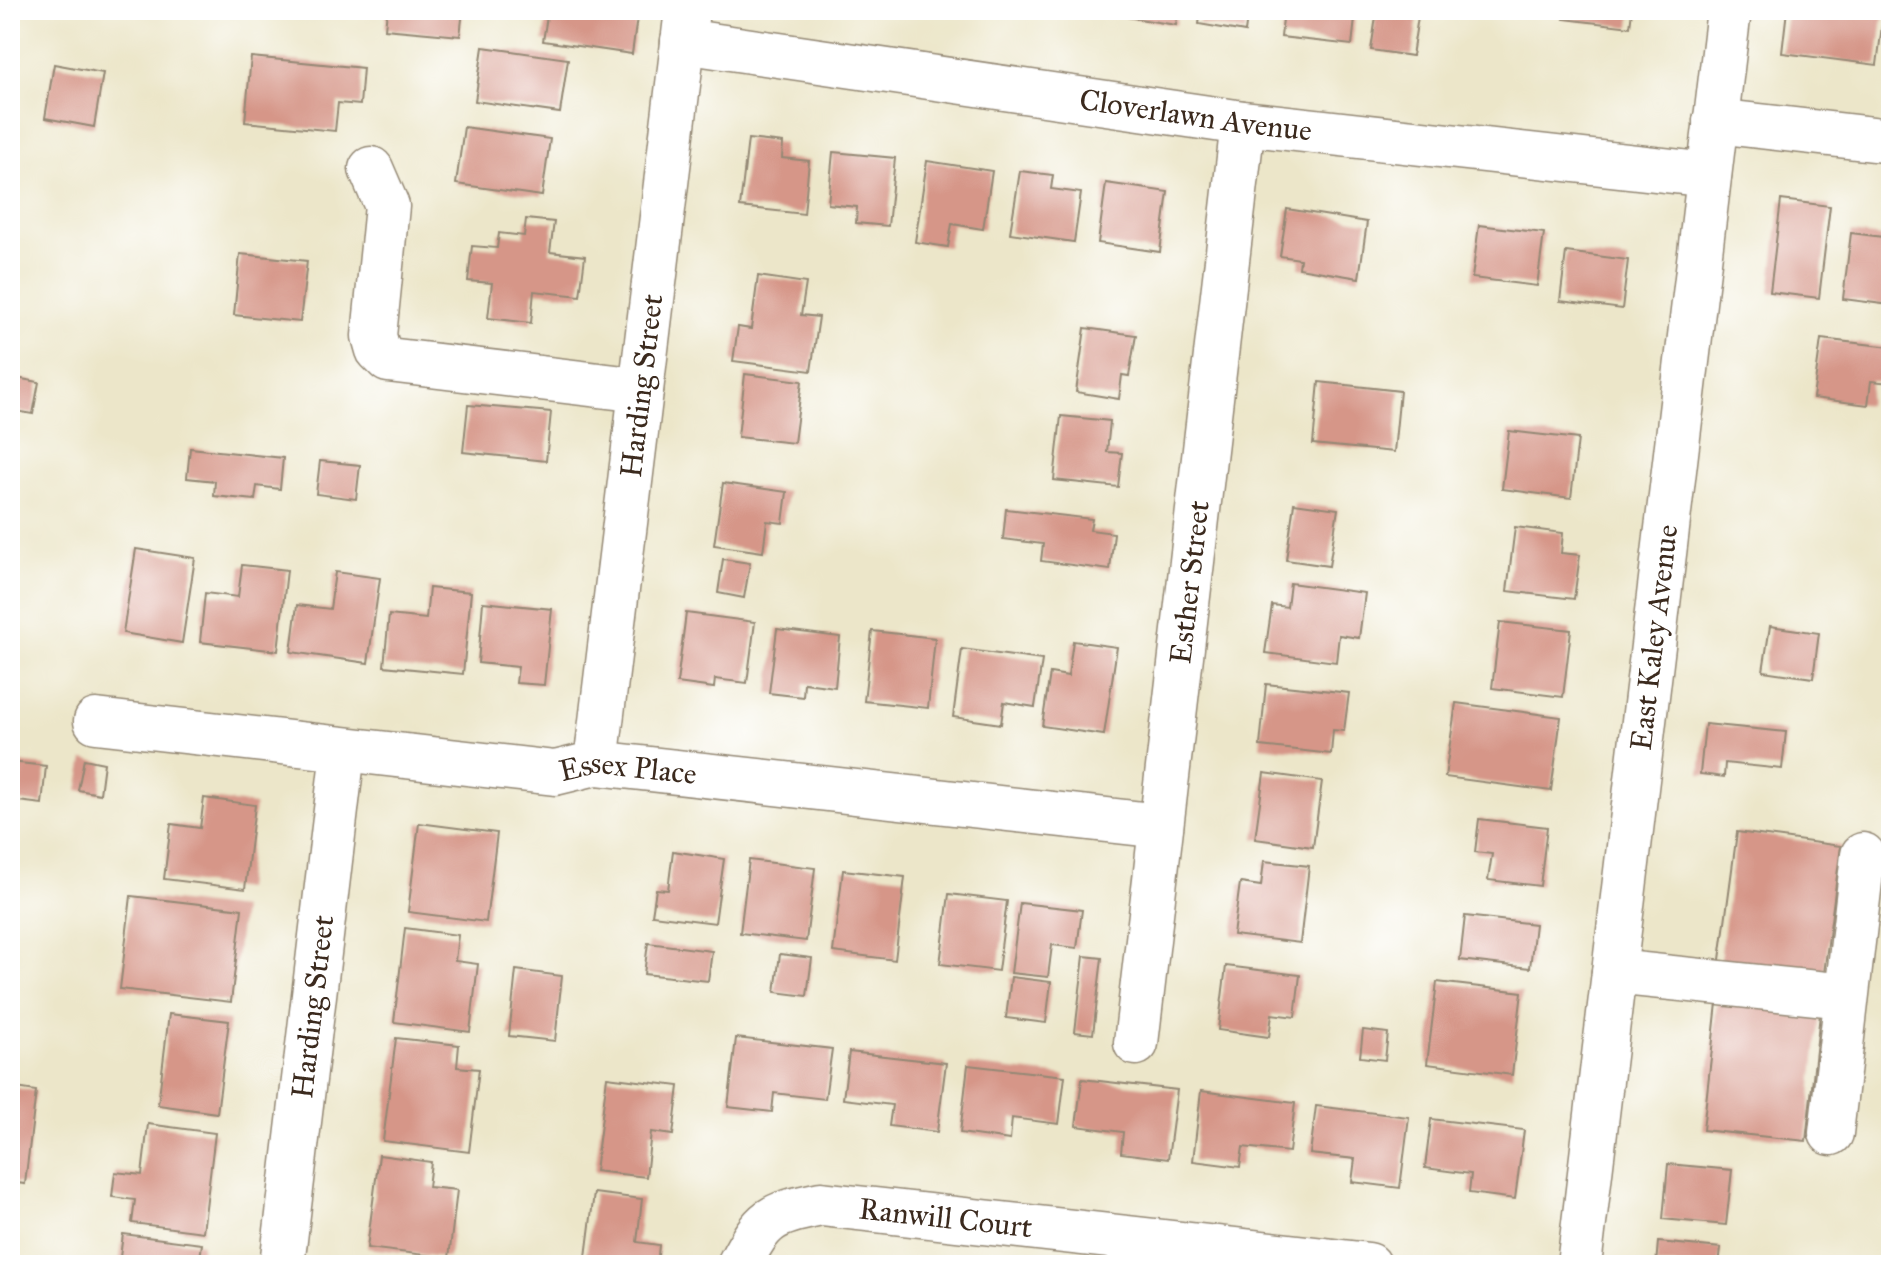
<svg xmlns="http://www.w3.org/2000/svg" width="1901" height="1275" font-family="'IM FELL Great Primer',serif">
  <rect width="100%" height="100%" fill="#fff"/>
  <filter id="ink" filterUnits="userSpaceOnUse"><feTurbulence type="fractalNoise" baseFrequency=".0125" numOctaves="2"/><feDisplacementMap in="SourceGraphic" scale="16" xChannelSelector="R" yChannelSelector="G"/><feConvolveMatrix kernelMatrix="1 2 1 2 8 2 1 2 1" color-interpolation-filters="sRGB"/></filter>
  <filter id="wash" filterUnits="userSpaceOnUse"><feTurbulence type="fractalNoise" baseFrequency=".006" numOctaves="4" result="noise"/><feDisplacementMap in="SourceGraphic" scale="32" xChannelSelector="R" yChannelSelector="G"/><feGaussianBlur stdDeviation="1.8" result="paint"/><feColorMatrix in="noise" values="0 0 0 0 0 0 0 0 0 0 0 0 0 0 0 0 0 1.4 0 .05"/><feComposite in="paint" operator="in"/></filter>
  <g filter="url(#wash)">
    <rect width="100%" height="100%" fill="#ece6c9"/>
    <g id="blocks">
      <g fill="#d69688">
        <path d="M387,10h76l-3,26 -75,-7z"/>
        <path d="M548,10h90l-6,44 -89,-13z"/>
        <path d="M1084,10h94l-2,15z"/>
        <path d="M1201,10h47l-3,22 -46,-8z"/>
        <path d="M1284,10h72l-4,35 -71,-8z"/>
        <path d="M1377,10h42l-7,46 -41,-6z"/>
        <path d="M1566,10h66l-2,17 -66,-8z"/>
        <path d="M1787,10h97l-7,55 -95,-12z"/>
        <path d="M483,47l85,12 -8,54 -85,-12z"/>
        <path d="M251,57l112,11 -3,37 -22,-2 -3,28 -90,-9z"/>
        <path d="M54,64l49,9 -9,54 -49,-9z"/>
        <path d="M464,127l86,12 -8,57 -86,-12z"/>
        <path d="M748,139l35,4 -1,15 27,3 -5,53 -64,-7z"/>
        <path d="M833,152l62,6 -7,68 -32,-3 1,-16 -29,-3z"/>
        <path d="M927,161l65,10 -9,58 -31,-5 -4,23 -33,-5z"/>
        <path d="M1020,171l33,4 -2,14 30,4 -7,49 -64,-9z"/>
        <path d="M1106,183l62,9 -8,60 -62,-9z"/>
        <path d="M1781,200l49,6 -11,92 -49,-6z"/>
        <path d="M1287,209l80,13 -8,56 -60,-10 1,-9 -20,-3z"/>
        <path d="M526,219l28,3 -4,30 35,4 -5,40 -46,-5 -3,32 -43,-5 4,-35 -24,-2 4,-35 25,2 2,-15 25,3z"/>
        <path d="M1479,225l65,8 -7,53 -65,-8z"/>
        <path d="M1851,233l40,5v67l-48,-6z"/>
        <path d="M1566,252l62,8 -6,49 -62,-8z"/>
        <path d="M240,254l67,7 -7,61 -66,-7z"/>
        <path d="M758,276l48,7 -5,32 18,2 -8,54 -78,-10 5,-34 13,2z"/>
        <path d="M1085,328l51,7 -7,41 -7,-1 -3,24 -43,-7z"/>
        <path d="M1821,339l70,8v36l-20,-2 -3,24 -55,-7z"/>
        <path d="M745,374l57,7 -8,62 -56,-6z"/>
        <path d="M10,377l29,5 -6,32 -23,-4z"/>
        <path d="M1319,382l81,9 -6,61 -81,-8z"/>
        <path d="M468,405l83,7 -5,49 -83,-9z"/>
        <path d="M1061,416l49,5 -3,31 15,1 -4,34 -64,-7z"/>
        <path d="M1509,431l69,8 -7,59 -69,-9z"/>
        <path d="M190,448l93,10 -3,31 -23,-3 -2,14 -41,-4 1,-15 -28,-3z"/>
        <path d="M320,461l40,4 -4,34 -40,-5z"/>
        <path d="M723,483l64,9 -4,31 -16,-2 -4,31 -49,-7z"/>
        <path d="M1294,503l44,6 -9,57 -43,-6z"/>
        <path d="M1006,509l86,10 -2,11 24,3 -4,37 -69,-9 2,-17 -40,-5z"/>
        <path d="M1515,527l48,6 -2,20 19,2 -6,44 -67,-8z"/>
        <path d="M136,549l59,9 -13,85 -59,-10z"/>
        <path d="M723,559l27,4 -6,35 -26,-5z"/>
        <path d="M242,565l45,5 -9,81 -78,-9 5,-49 33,4z"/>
        <path d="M335,572l45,6 -12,85 -77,-11 6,-47 33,4z"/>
        <path d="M1290,583l75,10 -6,45 -20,-3 -3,27 -71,-9 7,-48 15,2z"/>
        <path d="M429,588l42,4 -8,82 -79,-8 5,-51 37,4z"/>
        <path d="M483,602l69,7 -8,76 -28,-2 2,-16 -40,-4z"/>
        <path d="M686,613l69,9 -8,61 -32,-4 -1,9 -37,-5z"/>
        <path d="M1500,622l71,8 -8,67 -71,-9z"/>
        <path d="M1770,626l49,7 -6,45 -50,-7z"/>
        <path d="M777,629l63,8 -5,50 -31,-4 -1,14 -34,-4z"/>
        <path d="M872,631l63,7 -7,70 -64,-7z"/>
        <path d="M1073,641l44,6 -13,88 -62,-9 8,-53 18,3z"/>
        <path d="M962,649l80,11 -7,47 -31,-5 -3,22 -48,-7z"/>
        <path d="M1266,684l83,9 -5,38 -11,-1 -2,24 -71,-8z"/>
        <path d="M1456,703l105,14 -10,74 -106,-14z"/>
        <path d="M1705,724l81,8 -4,37 -57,-6 -1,14 -24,-3z"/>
        <path d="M84,759l20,4 -4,31 -22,-4z"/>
        <path d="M10,762l36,4 -4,38 -32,-4z"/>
        <path d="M1264,773l58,8 -9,66 -58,-8z"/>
        <path d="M204,798l51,7 -10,84 -81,-10 7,-55 29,4z"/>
        <path d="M1479,819l68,8 -7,59 -52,-6 4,-26 -17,-2z"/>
        <path d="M419,823l78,10 -11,89 -78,-10z"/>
        <path d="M1737,832l104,14 -18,135 -104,-14z"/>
        <path d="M673,851l51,8 -9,64 -63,-8 4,-26 12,1z"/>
        <path d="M749,860l66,8 -9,73 -66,-8z"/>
        <path d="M1264,861l45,5 -9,77 -67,-8 7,-52 21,3z"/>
        <path d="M843,870l62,7 -10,83 -62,-8z"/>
        <path d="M949,894l58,7 -9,70 -58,-7z"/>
        <path d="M131,896l111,13 -11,93 -111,-13z"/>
        <path d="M1020,903l62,7 -5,38 -25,-3 -4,32 -37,-4z"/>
        <path d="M1465,916l70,8 -5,44 -70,-8z"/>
        <path d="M405,928l53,7 -3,26 23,3 -8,68 -76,-10z"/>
        <path d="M648,943l64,8 -4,30 -64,-7z"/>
        <path d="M780,954l32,4 -5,38 -32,-4z"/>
        <path d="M1084,956l18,2 -9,76 -18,-2z"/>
        <path d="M1226,966l74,9 -5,42 -23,-3 -3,23 -51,-7z"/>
        <path d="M516,970l46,6 -7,65 -46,-5z"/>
        <path d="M1011,977l40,5 -5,41 -40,-5z"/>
        <path d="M1437,982l85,10 -10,83 -85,-11z"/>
        <path d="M1718,994l103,11 -15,136 -103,-11z"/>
        <path d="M169,1014l60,7 -12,92 -59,-8z"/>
        <path d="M1363,1030l25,3 -3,27 -25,-3z"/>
        <path d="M396,1038l63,7 -2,22 22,2 -10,83 -86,-11z"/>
        <path d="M736,1038l96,11 -7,50 -51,-6 -2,19 -44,-5z"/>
        <path d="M849,1052l97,11 -9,69 -48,-6 3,-21 -49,-6z"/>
        <path d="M968,1065l97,11 -6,48 -47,-6 -2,22 -50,-7z"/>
        <path d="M607,1077l72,9 -6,49 -22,-3 -5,45 -51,-6z"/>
        <path d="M1082,1079l95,11 -9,69 -47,-6 2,-21 -47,-6z"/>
        <path d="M10,1087l26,4 -11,93 -15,-2z"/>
        <path d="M1201,1091l94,12 -6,49 -46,-5 -3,20 -47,-6z"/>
        <path d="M1316,1106l93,11 -9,71 -48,-6 3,-23 -45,-5z"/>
        <path d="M1431,1119l93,11 -9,69 -46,-6 2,-19 -46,-6z"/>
        <path d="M148,1124l67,9 -12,99 -71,-9 3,-23 -23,-3 3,-25 27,3z"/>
        <path d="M379,1155l52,7 -3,25 29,3 -8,68 -82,-10z"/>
        <path d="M1668,1164l64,6 -6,55 -63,-6z"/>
        <path d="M594,1193l48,6 -5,43 22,3 -2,20h-72z"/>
        <path d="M123,1234l79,10 -3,21h-80z"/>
        <path d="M1658,1242l63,6 -2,17h-63z"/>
        <path d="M368,1261l21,2v2h-21z"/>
      </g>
    </g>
  </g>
  <g filter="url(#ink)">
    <use href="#blocks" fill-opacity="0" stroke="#948874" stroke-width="2"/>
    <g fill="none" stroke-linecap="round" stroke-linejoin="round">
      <defs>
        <g id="minor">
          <path id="s1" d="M683,41l560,82 466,52"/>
          <path d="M1715,121l176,20"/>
          <path d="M371,169l16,37 -13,130 4,14 10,10 253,30"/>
          <path id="s2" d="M96,721l459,52 41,-10 565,63"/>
          <path id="s3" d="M596,763l91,-753"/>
          <path d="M1614,972l232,24"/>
          <path id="s4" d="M1136,1043l107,-920"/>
          <path d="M1831,1133l32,-278"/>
          <path id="s5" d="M282,1265l61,-514"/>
          <path id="s6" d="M739,1265c25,-48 30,-50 82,-61l548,61"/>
          <path id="s7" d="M1579,1265l150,-1255"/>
        </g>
      </defs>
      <use href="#minor" stroke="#948874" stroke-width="47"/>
      <use href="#minor" stroke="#fff" stroke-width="44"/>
    </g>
  </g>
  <g text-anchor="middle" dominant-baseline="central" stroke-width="7" stroke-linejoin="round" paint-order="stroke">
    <g font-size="30" fill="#3b2a1e" stroke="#fff">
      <text stroke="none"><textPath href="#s1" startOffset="518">Cloverlawn Avenue</textPath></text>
      <text stroke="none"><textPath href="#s3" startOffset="380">Harding Street</textPath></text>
      <text stroke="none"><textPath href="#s4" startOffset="464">Esther Street</textPath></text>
      <text stroke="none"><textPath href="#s7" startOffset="632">East Kaley Avenue</textPath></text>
      <text stroke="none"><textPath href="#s2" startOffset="536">Essex Place</textPath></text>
      <text stroke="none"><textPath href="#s5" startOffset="260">Harding Street</textPath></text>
      <text stroke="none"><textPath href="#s6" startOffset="234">Ranwill Court</textPath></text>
    </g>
  </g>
  <rect width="1901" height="1275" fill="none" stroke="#fff" stroke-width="40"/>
</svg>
